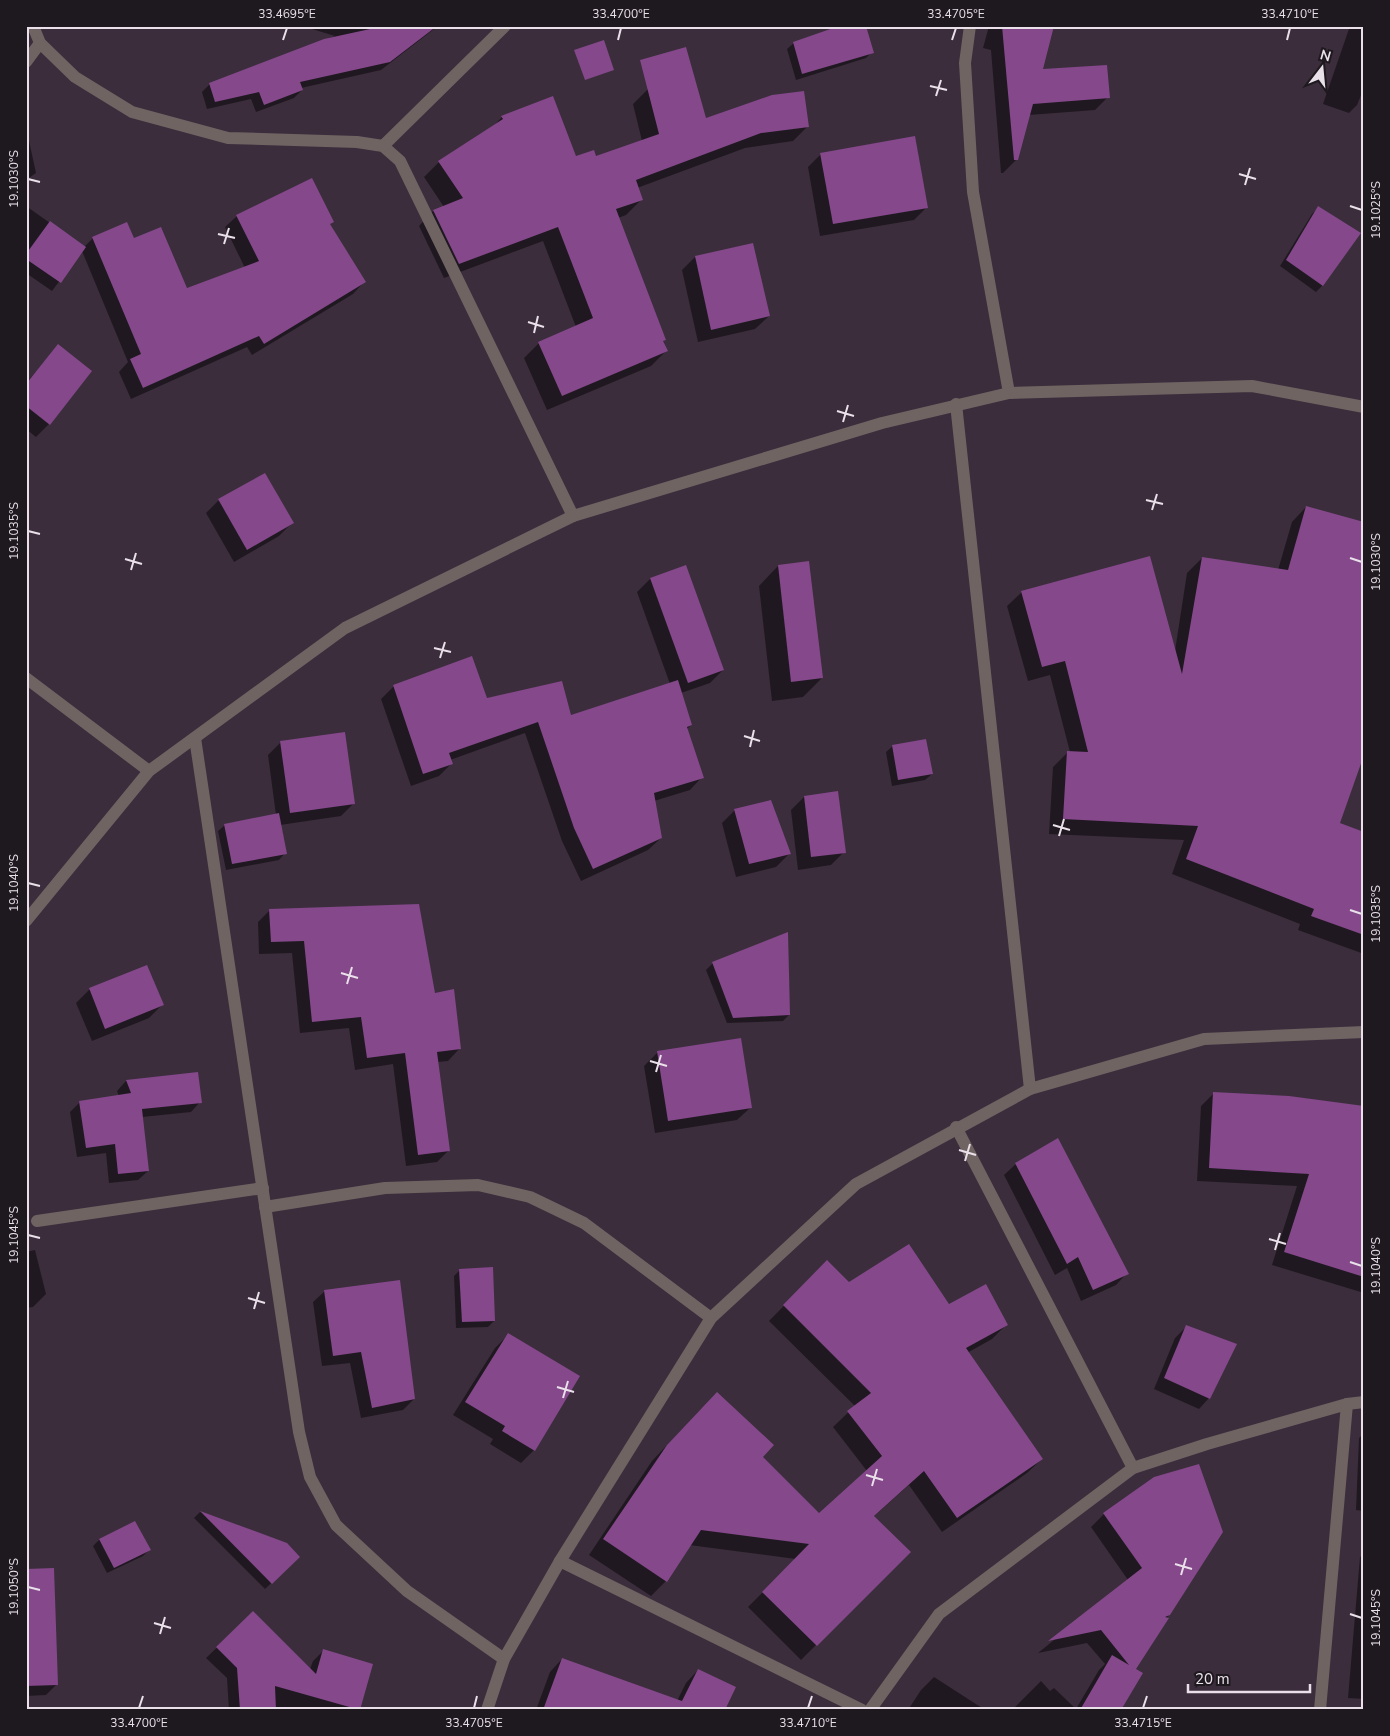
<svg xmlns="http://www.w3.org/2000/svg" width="1390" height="1736" font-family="'Nunito Sans',sans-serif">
  <rect width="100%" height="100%" fill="#3b2d3c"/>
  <g fill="#0007">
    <path d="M302,26h136l-57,44 -80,18 1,2 -8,8 -38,14 -5,-13 -44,10 -5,-17 8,-8 125,-48z"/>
    <path d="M989,26h64l-12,44 67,27 -13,13 -66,5 -13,45 -13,13h-2l-10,-123 -8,-2z"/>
    <path d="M1350,26h14v62l-7,17 -8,8 -26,-9z"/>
    <path d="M794,43l78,9 -6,6 -70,22 -9,-31z"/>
    <path d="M648,89l57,31 103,6 -15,15 -48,7 -108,40 4,12 -15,15 -8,3 47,122 -3,2 4,9 -15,15 -104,44 -23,-52 15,-15 37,-16 -33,-86 -99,37 -25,-52 14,-15 11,-4 -20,-30 15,-15 52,-33 11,-12 73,41h20l47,-17 -9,-37z"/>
    <path d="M26,136h2l8,37 -10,7z"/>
    <path d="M821,154l106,53 -13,13 -94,16 -12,-69z"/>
    <path d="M26,206l58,41 9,-9 40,2 53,49 59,-21 -20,-41 12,-11 92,8 35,58 -11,12 -101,61 -5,-8 -116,52 -12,-27 9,-10 -46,-111 -30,40 -26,-18z"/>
    <path d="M1318,208l4,78 -6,6 -36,-26 32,-52z"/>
    <path d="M695,257l74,59 -14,13 -57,13 -16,-72z"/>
    <path d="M58,346l-9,78 -13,13 -10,-8v-46z"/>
    <path d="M219,500l73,23 -13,13 -45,26 -28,-49z"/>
    <path d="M1306,507l58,16v235l-2,-1 -23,67 25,9v121l-66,-24 2,-6 -128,-50 12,-34 -135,-6 4,-67 15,-15h2l-20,-77 -22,6 -21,-75 15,-14 153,59 12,-78 15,-15 76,12 14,-48z"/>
    <path d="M685,566l38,104 -13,13 -29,10 10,32 -4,4 15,48 -12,13 -36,11 7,37 -13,12 -67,31 -19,-40 -37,-108 -75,27 1,4 -12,12 -28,10 -30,-87 13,-13 93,14 83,16 100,-32 -33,-92 13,-13z"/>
    <path d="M778,566l44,112 -19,19 -31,4 -13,-115z"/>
    <path d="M281,742l73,61 -13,13 -61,9 5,28 -6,7 -53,10 -8,-39 7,-6 51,-10 -8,-60z"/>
    <path d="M893,746l39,28 -7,6 -33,6 -6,-34z"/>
    <path d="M804,797l40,55 -13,13 -33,5 -7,-60z"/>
    <path d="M735,810l54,44 -13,13 -40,10 -14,-54z"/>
    <path d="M270,910l164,84 26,54 -12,13 -11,1 12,88 -12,12 -31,4 -13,-102 -38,6 -6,-42 -49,5 -8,-80 -33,1 -1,-32z"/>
    <path d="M713,963l76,52 -6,6 -56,2 -21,-53z"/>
    <path d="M146,967l16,38 -13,13 -57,23 -16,-38 13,-13z"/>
    <path d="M657,1053l94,54 -14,13 -82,13 -11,-67z"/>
    <path d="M197,1073l3,29 -9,10 -49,5 6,54 -10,9 -29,3 -3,-30 -29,4 -7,-45 10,-10 39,-6 -2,-5 9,-10z"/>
    <path d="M1214,1093l150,15v185l-92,-28 25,-79 -100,-5 4,-75z"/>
    <path d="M1016,1164l111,109 -11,12 -35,16 -14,-33 -12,7 -51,-100z"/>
    <path d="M35,1250l11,44 -13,13 -7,1v-56z"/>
    <path d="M827,1262l22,21 99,23 59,18 -15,15 -25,14 75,106 -15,14 -85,59 -33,-47 -36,32 36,35 -108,108 -53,-53 48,-48 -107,-14 -23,36 -15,15 -62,-41 63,-94 50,-53 59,49 58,58 48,-44 -34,-44 22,-21 -86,-85z"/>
    <path d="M460,1270l34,51 -6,6 -32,1 -2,-52z"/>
    <path d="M325,1291l89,108 -11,11 -42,8 -11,-55 -28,3 -9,-64z"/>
    <path d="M1186,1327l23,71 -10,11 -45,-20 21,-51z"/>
    <path d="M508,1335l26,115 -13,13 -31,-19 3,-5 -40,-24 42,-67z"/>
    <path d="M1364,1433v78l-8,-1 3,-72z"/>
    <path d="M1154,1478l15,137 -35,55 -15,40h-107l29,-29 9,10 4,-3 22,21 23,-39 6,-6 -18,-21 -49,10 90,-73 -37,-53 13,-13z"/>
    <path d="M200,1512l86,32 13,13 -34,32 -71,-71z"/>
    <path d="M135,1522l14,28 -6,6 -36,17 -14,-27 6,-6z"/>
    <path d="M1364,1554v145l-16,-1 12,-141z"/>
    <path d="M26,1591l31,93 -11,11 -20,1z"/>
    <path d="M253,1613l56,59 4,-11 10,-10 48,13 -13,46h-129l-2,-32 -21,-20z"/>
    <path d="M562,1659l115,42 9,-18 12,-13 26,40h-188l14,-38z"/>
    <path d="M934,1677l45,29 8,4h-79l13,-20z"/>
  </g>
  <g fill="#84488b">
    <path d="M384,26h53l-47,36 -90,20 3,8 -39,15 -5,-13 -44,10 -6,-19 115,-44z"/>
    <path d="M839,26h27l8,27 -72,21 -9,-32z"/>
    <path d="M1002,26h52l-11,43 64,-4 3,33 -77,6 -15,56h-4z"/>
    <path d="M604,40l10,30 -29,10 -11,-30z"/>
    <path d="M686,47l20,71 66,-23 32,-4 5,36 -48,6 -125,47 7,20 -27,9 50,131 -3,1 5,10 -106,45 -24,-54 55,-24 -35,-91 -99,37 -26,-54 30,-12 -25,-37 65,-42 -2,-3 52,-20 23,60 18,-6 2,6 63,-22 -19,-74z"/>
    <path d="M915,136l13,72 -95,16 -13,-71z"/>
    <path d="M312,178l22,44 -4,2 36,58 -102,62 -5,-8 -116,52 -13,-29 11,-5 -49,-117 35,-15 7,16 27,-11 26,61 72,-27 -23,-46z"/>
    <path d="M1318,206l43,27 -38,53 -37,-26z"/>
    <path d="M50,221l36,26 -25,36 -35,-24v-5z"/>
    <path d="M753,243l17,73 -59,14 -16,-74z"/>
    <path d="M58,344l34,27 -42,54 -24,-19v-22z"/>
    <path d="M265,473l29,50 -47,27 -29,-51z"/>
    <path d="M1306,506l58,16v233l-24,68 24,9v103l-53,-19 3,-7 -128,-50 12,-33 -135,-7 4,-68 21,1 -23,-91 -23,6 -21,-76 129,-35 32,118 20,-117 86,13z"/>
    <path d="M809,561l14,117 -32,4 -13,-117z"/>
    <path d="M686,565l38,105 -36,13 -38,-105z"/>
    <path d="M472,656l15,42 75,-17 9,34 107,-35 14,45 -5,2 17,51 -50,15 8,45 -69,31 -19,-41 -36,-106 -89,31 4,11 -30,10 -30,-89z"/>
    <path d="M345,732l10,72 -65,9 -10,-72z"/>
    <path d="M926,739l7,35 -35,6 -6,-35z"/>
    <path d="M838,791l8,62 -35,4 -7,-61z"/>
    <path d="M771,800l20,54 -42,10 -15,-55z"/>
    <path d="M279,813l8,41 -55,10 -8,-40z"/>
    <path d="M419,904l16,89 19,-4 7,60 -24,3 13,99 -32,4 -13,-102 -38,5 -6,-41 -49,5 -8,-81 -33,1 -2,-33z"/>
    <path d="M788,932l2,83 -57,3 -21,-56z"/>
    <path d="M147,965l17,40 -59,24 -16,-41z"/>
    <path d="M741,1038l11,70 -84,13 -11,-70z"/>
    <path d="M198,1072l4,31 -60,6 7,62 -31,3 -3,-30 -29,4 -7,-47 52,-8 -5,-13z"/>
    <path d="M1213,1092l76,4 75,10v171l-80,-25 25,-78 -100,-6z"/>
    <path d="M1058,1138l71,136 -36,16 -15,-33 -11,7 -52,-101z"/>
    <path d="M909,1244l40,60 37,-20 22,41 -42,23 77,111 -86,59 -33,-47 -50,45 37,36 -94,94 -55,-54 47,-48 -108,-14 -34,52 -64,-43 64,-94 50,-53 57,53 -11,12 56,56 63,-57 -35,-45 24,-18 -88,-88 44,-45 22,22z"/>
    <path d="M493,1267l2,54 -33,1 -3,-53z"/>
    <path d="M400,1280l15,119 -43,9 -11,-56 -28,4 -9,-66z"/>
    <path d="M1186,1325l51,19 -27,55 -46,-21z"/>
    <path d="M508,1333l72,43 -45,75 -33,-20 3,-5 -40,-24z"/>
    <path d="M1199,1464l24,68 -53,83 -5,2 4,1 -33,51 7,4 -22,37h-41l32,-55 17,10 -28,-35 -53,11 94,-73 -39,-55 51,-36z"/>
    <path d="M200,1511l87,32 13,14 -28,27z"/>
    <path d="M135,1521l16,29 -37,18 -15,-29z"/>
    <path d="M54,1568l4,117 -32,1v-117z"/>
    <path d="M253,1611l63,63 7,-25 50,15 -13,46 -85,-24 1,24h-36l-3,-42 -21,-21z"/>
    <path d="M562,1658l120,43 16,-32 38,18 -11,23h-182z"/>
  </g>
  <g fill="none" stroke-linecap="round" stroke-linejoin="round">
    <g stroke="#6f6462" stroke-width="12">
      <path d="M33,26l7,17 35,34 57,35 96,26 129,4 26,4 17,15 173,355"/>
      <path d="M970,26l-5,37 8,129 36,201"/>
      <path d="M26,62l14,-19"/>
      <path d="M383,146l122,-120"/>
      <path d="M956,404l74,685"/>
      <path d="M26,678l123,93"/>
      <path d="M195,738l104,694 11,45 26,48 71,66 97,68"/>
      <path d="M26,921l123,-150 196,-143 228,-112 309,-93 127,-30 243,-7 112,21"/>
      <path d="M956,1127l177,341"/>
      <path d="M265,1207l120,-19 93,-3 52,12 54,26 127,95"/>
      <path d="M37,1221l226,-33"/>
      <path d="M560,1561l302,149"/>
      <path d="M487,1710l17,-51 56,-98 151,-243 145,-134 174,-95 174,-50 160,-7"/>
      <path d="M870,1710l69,-96 194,-146 74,-24 140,-40 17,-2"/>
      <path d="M1320,1710l27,-306"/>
    </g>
  </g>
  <path fill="none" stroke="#e9e0ea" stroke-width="2" d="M283,40l4,-12M618,40l3,-12M952,40l4,-12M1287,40l3,-12M930,86l17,4M936,96l5,-16M1239,174l17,5M28,179l12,3M1245,185l5,-17M1350,206l12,4M218,234l17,4M224,244l5,-16M528,322l16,5M534,333l4,-17M837,411l17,5M843,422l5,-17M1146,500l17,4M1152,510l5,-16M28,531l12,3M1350,558l12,4M125,559l17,5M131,570l5,-17M434,648l17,4M440,658l5,-16M744,736l16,5M750,747l4,-17M1053,825l17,5M1059,836l5,-17M28,883l12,3M1350,910l12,4M341,973l17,5M347,984l5,-17M650,1061l17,5M656,1072l5,-17M959,1150l17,5M965,1161l5,-17M28,1235l12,3M1269,1239l17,5M1275,1250l5,-17M1350,1262l12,4M248,1298l17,5M254,1309l5,-17M557,1387l17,5M563,1398l5,-17M866,1475l17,5M872,1486l5,-17M1175,1564l17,5M1181,1575l5,-17M28,1587l12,3M1350,1614l12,4M154,1623l17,5M160,1634l5,-17M139,1708l4,-12M474,1708l3,-12M808,1708l4,-12M1143,1708l4,-12"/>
  <rect width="1390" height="1736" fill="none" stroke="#1e181f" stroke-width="55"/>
  <g transform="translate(1322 68) rotate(16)" stroke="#1e181f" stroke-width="4" paint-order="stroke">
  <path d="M0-4L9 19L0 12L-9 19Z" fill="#e9e0ea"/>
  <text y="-8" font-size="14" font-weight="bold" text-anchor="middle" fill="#e9e0ea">N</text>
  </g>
  <path d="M1188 1684v8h122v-8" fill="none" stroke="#e9e0ea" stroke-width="2.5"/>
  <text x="1195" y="1684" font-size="15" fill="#e9e0ea" stroke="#1e181f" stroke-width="4" paint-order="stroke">20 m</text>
  <rect x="28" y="28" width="1334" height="1680" fill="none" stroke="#e9e0ea" stroke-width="2"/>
  <g font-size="12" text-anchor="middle" fill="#e9e0ea">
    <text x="287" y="18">33.4695°E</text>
    <text x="621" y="18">33.4700°E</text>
    <text x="956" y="18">33.4705°E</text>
    <text x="1290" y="18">33.4710°E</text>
    <text transform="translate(14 179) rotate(-90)" y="4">19.1030°S</text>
    <text transform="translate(1376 210) rotate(-90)" y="4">19.1025°S</text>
    <text transform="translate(14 531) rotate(-90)" y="4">19.1035°S</text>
    <text transform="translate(1376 562) rotate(-90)" y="4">19.1030°S</text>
    <text transform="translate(14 883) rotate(-90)" y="4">19.1040°S</text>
    <text transform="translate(1376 914) rotate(-90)" y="4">19.1035°S</text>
    <text transform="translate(14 1235) rotate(-90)" y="4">19.1045°S</text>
    <text transform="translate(1376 1266) rotate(-90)" y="4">19.1040°S</text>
    <text transform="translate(14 1587) rotate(-90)" y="4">19.1050°S</text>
    <text transform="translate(1376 1618) rotate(-90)" y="4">19.1045°S</text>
    <text x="139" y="1727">33.4700°E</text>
    <text x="474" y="1727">33.4705°E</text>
    <text x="808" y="1727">33.4710°E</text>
    <text x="1143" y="1727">33.4715°E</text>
  </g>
</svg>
